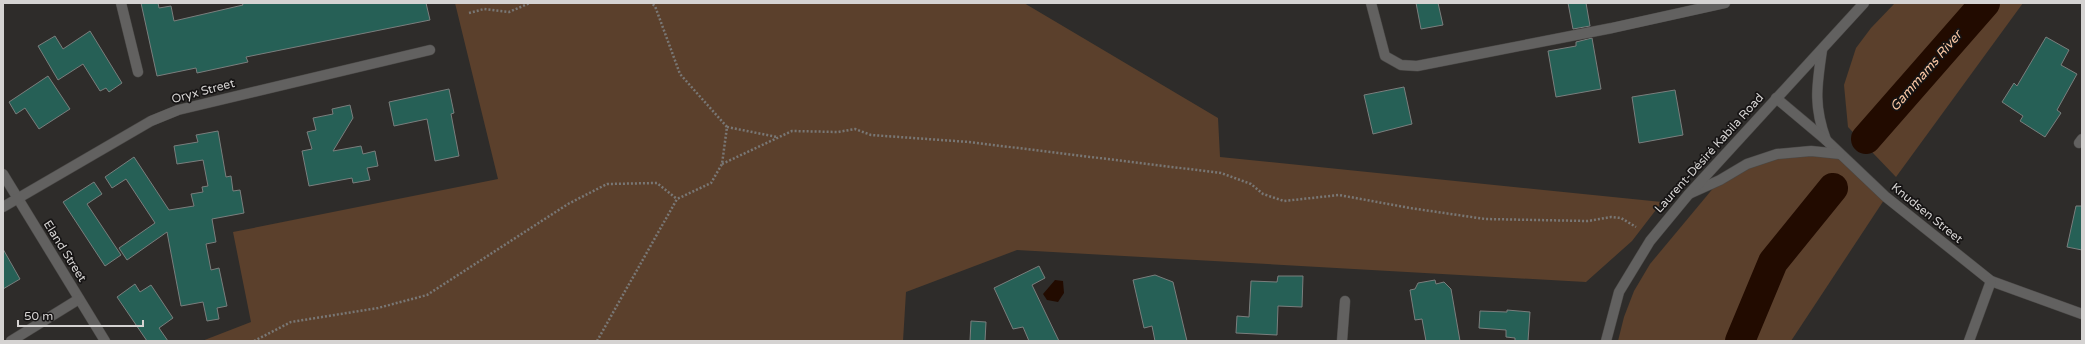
<svg xmlns="http://www.w3.org/2000/svg" width="2085" height="344" font-family="'Varela Round',sans-serif">
  <rect width="100%" height="100%" fill="#2e2c2a"/>
  <g fill="#5b402c">
    <path d="M455,3h569l194,115 2,39 442,45 -30,39 -46,41 -569,-32 -111,42 -3,49h-701l49,-19 -18,-90 265,-53z"/>
    <path d="M1895,3h128l-127,174 -48,-50 -4,-42 12,-37 15,-20z"/>
    <path d="M1840,154l46,43 -95,144h-173l6,-24 10,-26 16,-27 70,-84 45,-23z"/>
  </g>
  <path fill="#220b00" d="M1055,280l8,1 1,12 -6,9 -11,-2 -4,-6z"/>
  <g fill="none" stroke-linecap="round" stroke-linejoin="round">
    <g stroke="#220b00" stroke-width="30">
      <path d="M1866,139l119,-136"/>
      <path d="M1740,341l33,-79 60,-74"/>
    </g>
  </g>
  <g fill="#266056" stroke="#7a7e7d">
    <path d="M141,3h17l1,5 12,-2 3,15 69,-16 -1,-2h184l4,17 -184,37 2,5 -51,11 -1,-5 -39,8z"/>
    <path d="M1416,3h22l5,22 -22,4z"/>
    <path d="M1568,3h18l4,23 -17,3z"/>
    <path d="M90,31l32,52 -13,9 -3,-4 -6,3 -17,-27 -25,16 -20,-34 17,-10 8,13z"/>
    <path d="M2046,37l23,13 -8,15 16,9 -20,36 4,3 -16,24 -25,-16 3,-5 -21,-14 12,-19 3,3z"/>
    <path d="M1592,38l9,51 -45,8 -8,-46 28,-5v-4z"/>
    <path d="M48,76l22,33 -31,20 -14,-21 -9,6 -7,-12z"/>
    <path d="M1404,87l8,37 -39,10 -9,-39z"/>
    <path d="M449,89l5,24 -3,1 8,42 -24,5 -8,-42 -33,7 -5,-24z"/>
    <path d="M1675,90l8,45 -44,8 -7,-46z"/>
    <path d="M350,105l3,13 -20,33 28,-5 2,8 12,-3 3,15 -11,2 3,12 -17,3 -1,-5 -43,8 -7,-35 10,-2 -5,-17 9,-2 -3,-12 20,-4 -1,-5z"/>
    <path d="M218,131l8,46 5,-1 2,15 7,-1 4,23 -32,6 4,23 -10,2 5,26 8,-2 8,38 -10,2 2,11 -12,2 -4,-19 -22,4 -14,-74 -40,28 -8,-12 36,-25 -29,-44 -14,9 -7,-11 29,-20 35,53 25,-4 -3,-12 12,-2 -1,-5 6,-1 -5,-26 -26,4 -3,-18 24,-4 -2,-7z"/>
    <path d="M94,182l8,12 -15,10 34,51 -16,11 -42,-64z"/>
    <path d="M2076,206h6v44l-15,-3z"/>
    <path d="M3,249l17,30 -17,10z"/>
    <path d="M1039,266l6,12 -13,7 27,56h-30l-6,-14 -10,2 -19,-41z"/>
    <path d="M1155,275l18,7 14,59h-32l-3,-15 -8,2 -11,-48z"/>
    <path d="M1278,276h25l-1,31 -24,-1 -1,29 -41,-2 1,-17 12,1 2,-36 26,1z"/>
    <path d="M1435,280l1,4 8,-2 7,7 9,52h-34l-4,-22 -7,1 -5,-30 5,-1 3,-6z"/>
    <path d="M135,284l5,8 11,-7 22,33 -14,10 9,13h-21l-30,-44z"/>
    <path d="M1507,310l23,2 -2,29h-13v-3l-9,-1v-7l-27,-2 1,-17 27,1z"/>
    <path d="M971,321l15,1 -1,19h-15z"/>
  </g>
  <g fill="none" stroke-linecap="round" stroke-linejoin="round">
    <defs>
      <g id="minor">
        <path d="M121,3l17,69"/>
        <path d="M1371,3l14,53 16,9 16,1 195,-38 113,-25"/>
        <path d="M1822,50c-5,35 -9,55 4,90"/>
        <path d="M1776,98l50,42 60,57 105,84 91,33"/>
        <path d="M2079,143l3,-4"/>
        <path d="M3,174l102,167"/>
        <path d="M1691,193l29,-13 27,-16 30,-10 34,-3 29,3"/>
        <path d="M3,207l148,-86 27,-11 252,-60"/>
        <path d="M11,341l68,-42"/>
        <path d="M1342,341l3,-40"/>
        <path d="M1606,341l13,-49 31,-51 38,-46 176,-192"/>
        <path d="M1969,341l22,-60"/>
      </g>
    </defs>
    <use href="#minor" stroke="#494745" stroke-width="11"/>
    <g stroke="#797775" stroke-width="2.5" stroke-dasharray="2 2" stroke-linecap="butt">
      <path d="M469,13l15,-4 25,3 21,-9"/>
      <path d="M727,127l50,10"/>
      <path d="M722,164l70,-33 46,1 17,-3 16,6 98,7 252,31 30,11 12,10 21,7 55,-6 71,13 75,11 103,2 23,-4 10,1 15,9"/>
      <path d="M254,341l37,-19 87,-14 49,-13 141,-91 39,-20 50,-1 20,16"/>
      <path d="M597,341l80,-142 34,-16 11,-19 5,-37 -47,-53 -25,-68 -4,-3"/>
    </g>
    <use href="#minor" stroke="#626160" stroke-width="10"/>
  </g>
  <g text-anchor="middle" dominant-baseline="central" stroke-width="3.5" stroke-linejoin="round" paint-order="stroke">
    <g font-size="12" fill="#d5d3d2" stroke="#161414">
      <text transform="translate(203 91) rotate(-15)">Oryx Street</text>
      <text transform="translate(1709 153) rotate(-48)">Laurent-Désiré Kabila Road</text>
      <text transform="translate(1927 213) rotate(39)">Knudsen Street</text>
      <text transform="translate(65 251) rotate(58)">Eland Street</text>
    </g>
    <g font-size="13" font-style="italic" fill="#fac7a4" stroke="#161414">
      <text transform="translate(1926 71) rotate(-49)">Gammams River</text>
    </g>
  </g>
  <rect width="2085" height="344" fill="none" stroke="#d5d3d2" stroke-width="8"/>
  <path d="M18 320v6h125v-6" fill="none" stroke="#d5d3d2" stroke-width="2"/>
  <text x="24" y="320" font-size="12" fill="#d5d3d2" stroke="#161414" stroke-width="3" paint-order="stroke">50 m</text>
</svg>
